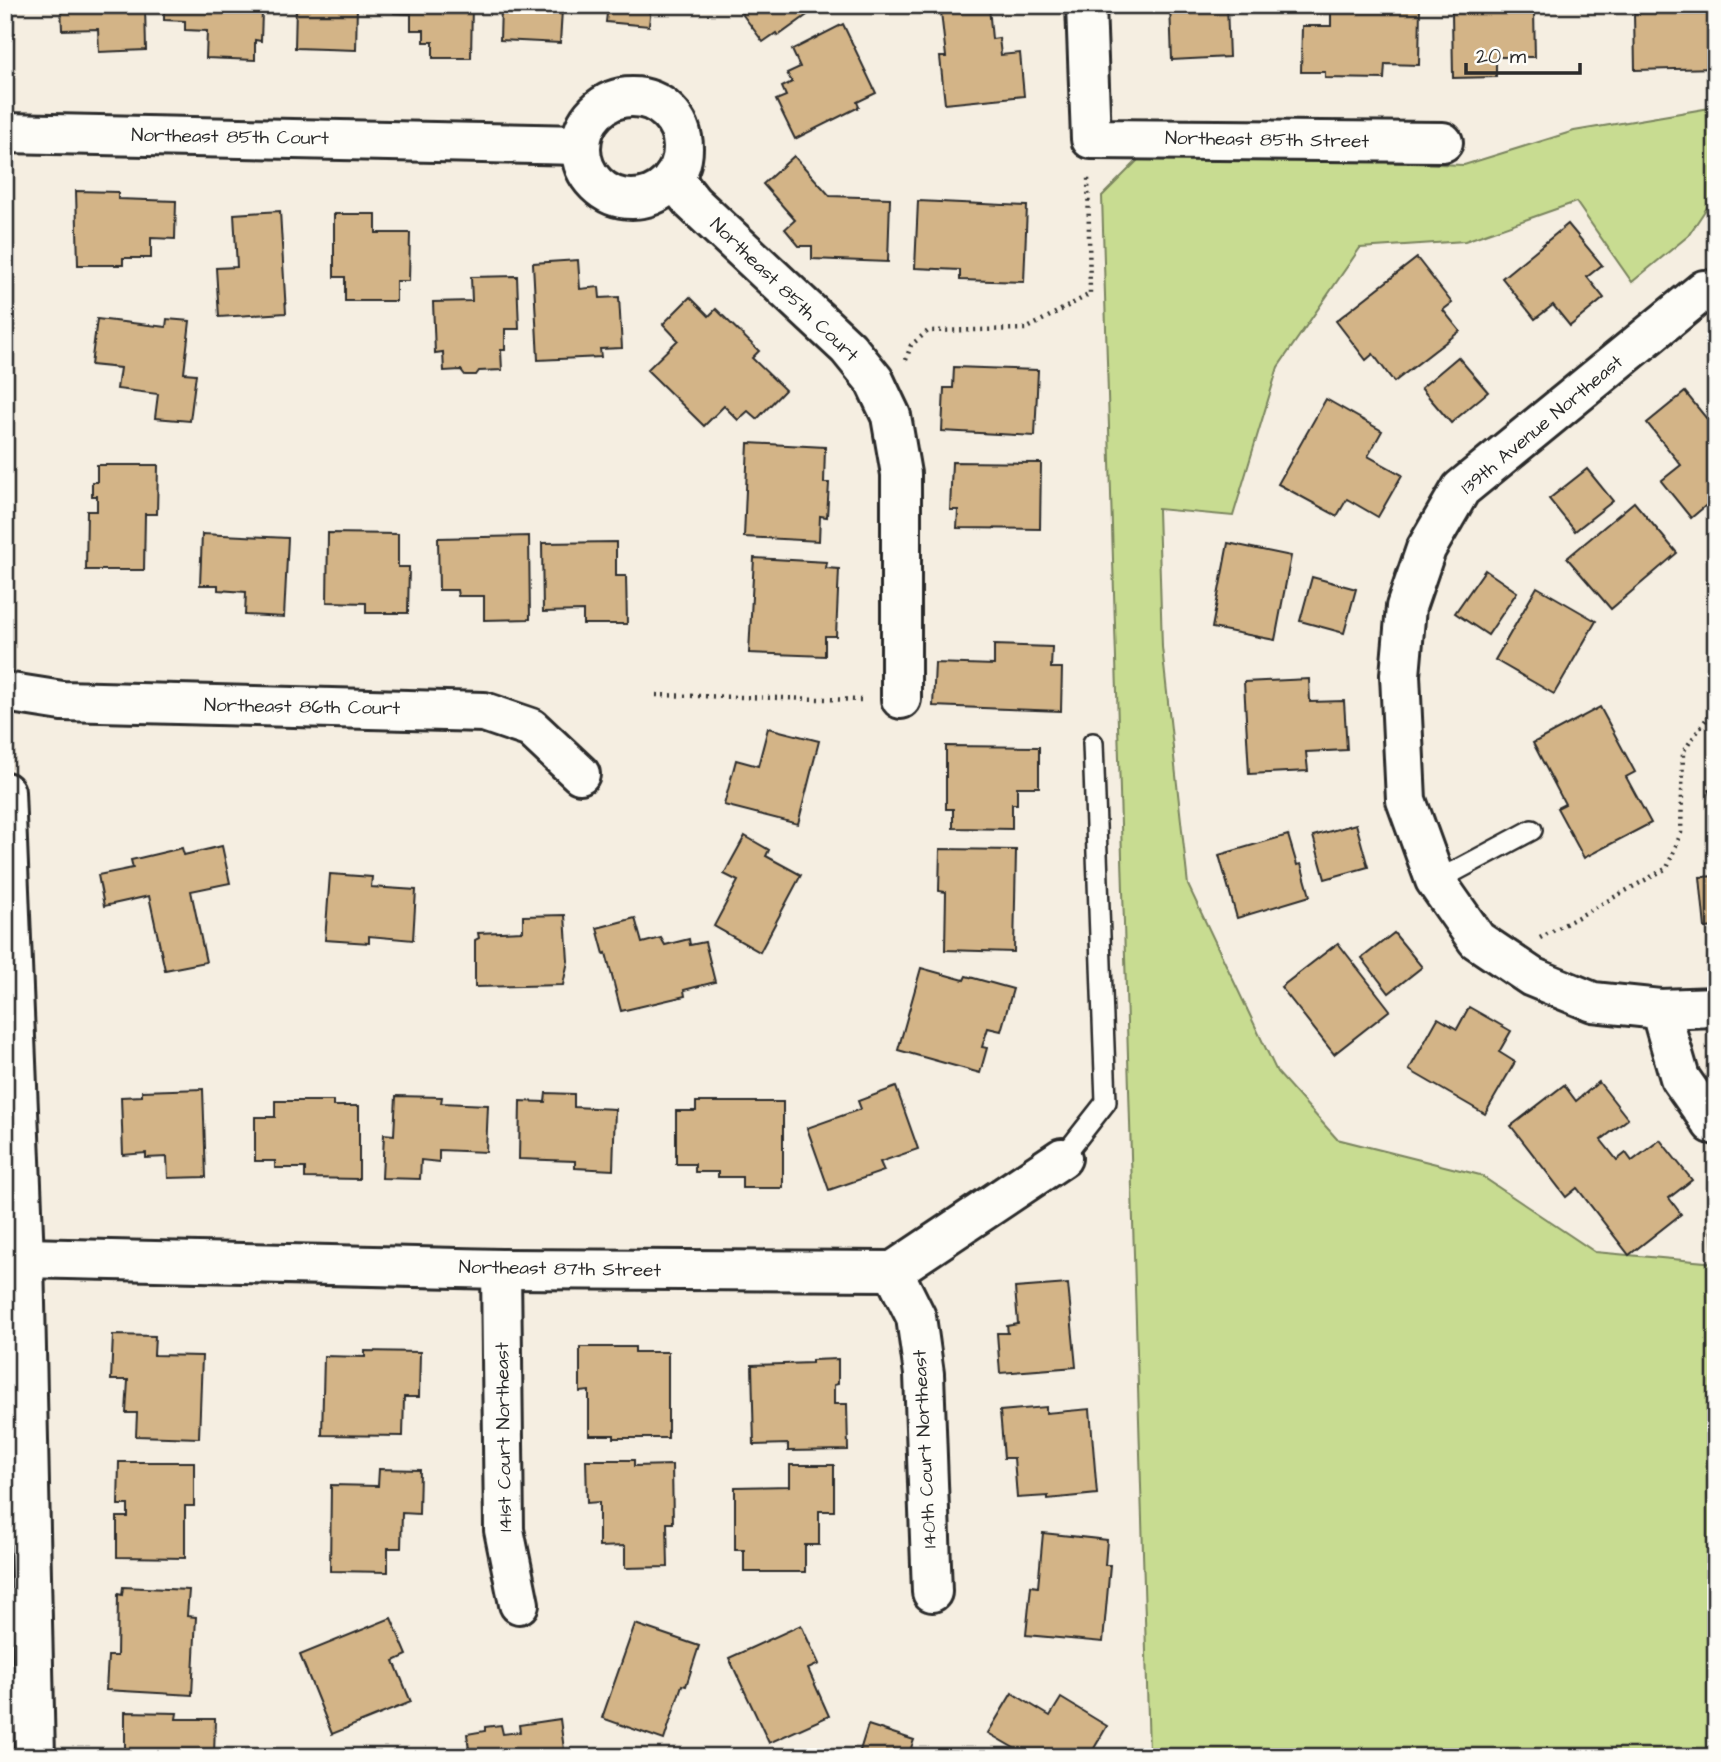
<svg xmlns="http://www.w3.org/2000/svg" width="1721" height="1762" font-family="'Architects Daughter',sans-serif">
  <rect width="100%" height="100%" fill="#f5eee1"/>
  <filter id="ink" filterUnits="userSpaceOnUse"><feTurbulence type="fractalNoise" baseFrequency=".0143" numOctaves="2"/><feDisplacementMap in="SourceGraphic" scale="14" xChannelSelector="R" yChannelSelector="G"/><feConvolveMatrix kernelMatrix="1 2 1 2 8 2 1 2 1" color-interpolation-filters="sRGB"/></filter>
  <g filter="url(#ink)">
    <path fill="#c8dc91" stroke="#7a845e" stroke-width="2" d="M1716,107v87l-28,42 -56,46 -56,-80 -111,39 -105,7 -82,119 -45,149 -75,-7 4,138 26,238 89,187 60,67 143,36 115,77 121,11v494h-579l12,-6 -47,-1555 43,-43 319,12 110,-34z"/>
    <g fill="#d3b487" stroke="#2b2b2b" stroke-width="2">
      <path d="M61,5h84l1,45 -47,2 -1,-23 -36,1z"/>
      <path d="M164,5h79v6l19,1 -1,29 -6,-1v20l-49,-2 1,-27 -22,-1v-9l-21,-1z"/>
      <path d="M296,5h61l-1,45 -61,-2z"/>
      <path d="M394,5h78l-1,53h-38v-16h-9v-12h-13v-16l-17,-1z"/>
      <path d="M501,5h83l-1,6 -21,-1 -2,33 -60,-3z"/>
      <path d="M608,5h43l-2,21 -43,-4z"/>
      <path d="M743,5h78l-43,31 -2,-3 -13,9 -23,-31 5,-4z"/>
      <path d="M1170,5h57l2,52 -57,3z"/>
      <path d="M1331,5l89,1 -1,59 -34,-1 -1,15 -59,-1v-6h-24l1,-46h29z"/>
      <path d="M1655,5h45v6h16v57l-81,2 -1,-57 21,-1z"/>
      <path d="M989,7l3,32 7,-1 2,17 19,-2 4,43 -79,8 -5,-47h6l-5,-45z"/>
      <path d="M1534,11l1,46h-39v20l-43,1 -1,-66z"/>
      <path d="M843,24l33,69 -19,9 2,5 -64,32 -19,-39 10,-4 -4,-9 10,-5 -5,-9 13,-6 -8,-17z"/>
      <path d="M794,156l36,40 60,2 -2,64 -76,-3v-13h-13l-14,-17 10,-9 -32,-36z"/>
      <path d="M76,191l42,1v7l58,2 -1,38 -24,-1v20h-28v7h-45z"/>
      <path d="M918,201l109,5 -3,76 -64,-2v-10l-45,-2z"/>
      <path d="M280,211l6,102 -67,4 -3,-49 21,-1 -3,-53z"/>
      <path d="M334,214h42v19h34l-1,48h-13v20h-51v-24h-11z"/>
      <path d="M1568,224l34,41 -15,12 17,21 -34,28 -17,-21 -18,14 -33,-41z"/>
      <path d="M1417,258l35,45 -9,7 17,21 -66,51 -21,-28 -7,6 -30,-39z"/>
      <path d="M578,260l2,29 19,-2 1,11 19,-1 3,51 -22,1 1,8 -63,3 -5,-97z"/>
      <path d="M517,276l2,53h-14v21h-4l1,20 -23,1 -3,4h-11l-4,-5 -17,1 -1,-19 -8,1 -2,-51 39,-1 -1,-24z"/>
      <path d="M690,297l19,19 7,-7 43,42 -7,7 33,32 -28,29 -9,-8 -10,9 -14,-14 -20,20 -57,-56 31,-30 -15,-16z"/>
      <path d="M97,319l69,8 1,-8 23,2 -6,52 12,1 -6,47 -35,-3 3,-24 -41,-5 3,-21 -29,-3z"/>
      <path d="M1458,357l30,35 -37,31 -30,-35z"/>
      <path d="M954,367l84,3 -3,66 -93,-5 2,-43h9z"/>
      <path d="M1685,392l31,38v67l-25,21 -30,-37 20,-16 -34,-42z"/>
      <path d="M1326,399l56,32 -14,25 34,19 -24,42 -31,-18 -10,17 -59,-32z"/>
      <path d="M748,443l77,4 -1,36h5l-2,34 -7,-1 -1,25 -75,-4z"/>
      <path d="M952,462l89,1 -1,66 -83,-1 1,-18h-8z"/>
      <path d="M97,465h61l-1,49h-12l-1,56h-58l1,-59h10v-15h-5v-14h5z"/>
      <path d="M1587,469l26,32 -38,30 -26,-32z"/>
      <path d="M1634,502l43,51 -66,56 -44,-51z"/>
      <path d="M328,533l70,1v33h11l-1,46h-42v-10l-39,-1z"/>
      <path d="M202,534l86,4 -4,79 -39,-2 1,-23 -28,-2v-5h-18z"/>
      <path d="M529,536l1,83 -46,1v-24h-26l-1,-6h-18l-1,-52z"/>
      <path d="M616,542v34h10l1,48h-44v-13l-40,1 -1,-69z"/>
      <path d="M1228,543l63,13 -16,84 -63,-12z"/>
      <path d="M754,558l73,4 -1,6 13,1 -3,67h-11v20l-76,-3z"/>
      <path d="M1485,570l32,22 -29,43 -33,-22z"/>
      <path d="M1312,577l44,12 -12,44 -44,-12z"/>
      <path d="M1537,587l59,34 -42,73 -59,-34z"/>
      <path d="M994,645l58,2 -1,21h11l-1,43 -128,-5 2,-43 59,2z"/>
      <path d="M1309,679l1,23 34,-1 3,49 -41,2 2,19 -59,3 -5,-92z"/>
      <path d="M1600,707l35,65 -9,5 25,46 -67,35 -27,-50 8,-4 -32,-61z"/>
      <path d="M768,728l51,13 -21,83 -74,-19 12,-45 22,6z"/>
      <path d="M946,746l93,1v40h-22v17h-5v25l-59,-1v-19h-7z"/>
      <path d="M1716,789v39l-7,-38z"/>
      <path d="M1356,824l12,43 -43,12 -12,-43z"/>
      <path d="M1288,835l9,30 4,-1 9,32 -73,22 -18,-63z"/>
      <path d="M745,836l24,14 -3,6 35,19 -41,77 -46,-26 24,-45 -14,-7z"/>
      <path d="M222,846l8,37 -39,8 15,71 -41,8 -16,-74 -45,10 -6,-31 35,-7 -2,-8 51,-12 2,7z"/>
      <path d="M940,849l76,1 -2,102 -69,-2 1,-58 -7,-1z"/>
      <path d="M330,874l42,3 -1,10 45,3 -3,50 -44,-4v7l-44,-3z"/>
      <path d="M1716,876v51l-11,1 -5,-51z"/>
      <path d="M565,915l3,46 -5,24 -88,2v-47l4,-2 -1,-5 45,-2v-15z"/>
      <path d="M635,918l7,25 19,-5 4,7 24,-6 1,6 15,-3 10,40 -31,8 1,6 -64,15 -15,-58 -2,1 -7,-26z"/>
      <path d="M1394,933l28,34 -33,26 -27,-35z"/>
      <path d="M1338,943l52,67 -56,44 -53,-67z"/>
      <path d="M921,968l43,12 2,-4 47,13 -12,42 -13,-3 -6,19 5,1 -7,25 -82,-23z"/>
      <path d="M1469,1007l42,24 -12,21 16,10 -30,52 -76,-44 29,-52 19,11z"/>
      <path d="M1599,1082l29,37 -27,21 16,20 9,-7 6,8 28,-21 32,40 -23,18 12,16 -52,41 -52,-67 -11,9 -55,-71 53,-41 12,16z"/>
      <path d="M896,1087l22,62 -38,13 4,9 -55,19 -22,-62 54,-19 -3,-8z"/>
      <path d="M203,1089l3,88 -38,1 -1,-21 -21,1v-5l-23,2 -2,-58 21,-1v-5z"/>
      <path d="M546,1093l28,1v13l41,2 -2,61 -38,-2v-7l-56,-2 1,-58 25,1z"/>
      <path d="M396,1096l46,1 -1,6 47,2 -2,47 -47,-2v12l-18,-2 -1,19 -38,-1 2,-44 10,1z"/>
      <path d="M275,1101h58v5h26v73l-54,-1v-10h-30v-7h-20v-44h20z"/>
      <path d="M696,1102h87v86h-41v-11h-24v-5h-23v-8h-19v-53h20z"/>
      <path d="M1711,1219h5v63h-1z"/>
      <path d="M1068,1284l8,83 -76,6 -3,-40h11l-1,-7 11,-2 -3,-36z"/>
      <path d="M113,1335l42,1 -1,19 48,1 -3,82 -63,-2 1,-23h-11l2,-33h-17z"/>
      <path d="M580,1347h55v5h33v86h-54v-3h-25v-44l-9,1z"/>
      <path d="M365,1351l55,1 -1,45h-15l-1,39 -81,-1 2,-79 41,1z"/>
      <path d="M838,1359v25l-4,1v19h13l1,46 -60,1v-7l-34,1 -2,-80 60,-2v-3z"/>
      <path d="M1046,1407v6l44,-4 7,85 -49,5v-3l-31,2 -3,-40h-10l-4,-47z"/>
      <path d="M586,1460h48v6l38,-1 1,58h-6l1,44 -43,1v-22l-26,1v-45l-12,1z"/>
      <path d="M119,1462h75v44h-9v52l-68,-1v-40h11v-12h-10z"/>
      <path d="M790,1465h44v46h-15v34h-14v27h-61v-22h-9v-63l55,-1z"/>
      <path d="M379,1469l41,1 -1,44 -17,-1 -1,35h-13v24l-58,-1 1,-86 47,1z"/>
      <path d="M1043,1533l64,7 -2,25h5l-7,77 -77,-7 5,-49 7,1z"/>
      <path d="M123,1587l66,3 -2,26 9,1 -4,78 -86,-5 2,-34h9l1,-62 4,1z"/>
      <path d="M391,1618l16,37 -13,6 17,41 -79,32 -32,-79z"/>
      <path d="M635,1624l64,22 -13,40 -4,-1 -18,55 -62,-22z"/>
      <path d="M801,1625l18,39 -11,5 21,47 -60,27 -40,-85z"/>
      <path d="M1012,1693l38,23 11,-18 46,28 -18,31h-66l1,-3 -36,-21z"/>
      <path d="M125,1712l52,1 -1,6h39l-1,38h-76v-2h-13z"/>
      <path d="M560,1719l5,38h-95l-3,-23 18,-3v-4l16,-2 2,9 17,-2 -1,-7z"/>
      <path d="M868,1725l46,15 -3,8 27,9h-80z"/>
    </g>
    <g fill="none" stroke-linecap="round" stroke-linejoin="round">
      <defs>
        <g id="service">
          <path d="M1435,880l22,-10 75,-40"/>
          <path d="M1062,1158l44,-56 -13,-359"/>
        </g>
        <g id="minor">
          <path d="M1086,5l5,134 352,3"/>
          <circle cx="632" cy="148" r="51"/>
          <path d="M5,133l576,12"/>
          <path d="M673,178l19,24 156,146 26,32 17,36 10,58v225"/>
          <path d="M1704,290l-243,199 -35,60 -20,58 -6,68 6,125 29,80 42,60 55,37 61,25 67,7 56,-2"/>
          <path d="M5,692l57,9 422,11 47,16 49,46"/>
          <path d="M5,792l19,466 11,499"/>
          <path d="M1660,1009l20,69 32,46 4,1"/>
          <path d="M24,1258l477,11 392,2 169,-113"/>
          <path d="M501,1269l3,261 15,74"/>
          <path d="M893,1271l23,46 8,57 8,218"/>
        </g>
      </defs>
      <use href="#service" stroke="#2b2b2b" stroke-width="24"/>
      <use href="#minor" stroke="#2b2b2b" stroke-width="44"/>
      <g stroke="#2b2b2b" stroke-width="4.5" stroke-dasharray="2 5" stroke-linecap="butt">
        <path d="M906,360l5,-15 17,-14 98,-2 64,-35 -2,-119"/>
        <path d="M656,695l207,5"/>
        <path d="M1540,938l127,-70 14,-35 2,-81 27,-38 6,-3"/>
      </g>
      <use href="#service" stroke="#fdfcf7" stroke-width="19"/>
      <use href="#minor" stroke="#fdfcf7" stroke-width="38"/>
    </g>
  </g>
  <g text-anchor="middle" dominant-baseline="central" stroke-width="6" stroke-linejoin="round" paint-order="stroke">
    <g font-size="19" fill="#2b2b2b" stroke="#fdfcf7">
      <text transform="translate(230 137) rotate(1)">Northeast 85th Court</text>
      <text transform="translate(1267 140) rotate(1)">Northeast 85th Street</text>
      <text transform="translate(784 290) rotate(44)">Northeast 85th Court</text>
      <text transform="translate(1542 425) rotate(-40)">139th Avenue Northeast</text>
      <text transform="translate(302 707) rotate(1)">Northeast 86th Court</text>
      <text transform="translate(560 1269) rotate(1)">Northeast 87th Street</text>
      <text transform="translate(504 1437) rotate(-91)">141st Court Northeast</text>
      <text transform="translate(925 1449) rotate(-93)">140th Court Northeast</text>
    </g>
  </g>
  <rect width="1721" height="1762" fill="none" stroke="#fdfcf7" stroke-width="28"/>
  <rect x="14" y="14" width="1693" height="1734" fill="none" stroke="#2b2b2b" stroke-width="2.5" filter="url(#ink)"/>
  <path d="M1466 63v10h114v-10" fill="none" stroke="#2b2b2b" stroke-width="3.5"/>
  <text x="1476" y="63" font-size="21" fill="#2b2b2b" stroke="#fdfcf7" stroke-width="5" paint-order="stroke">20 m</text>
</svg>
